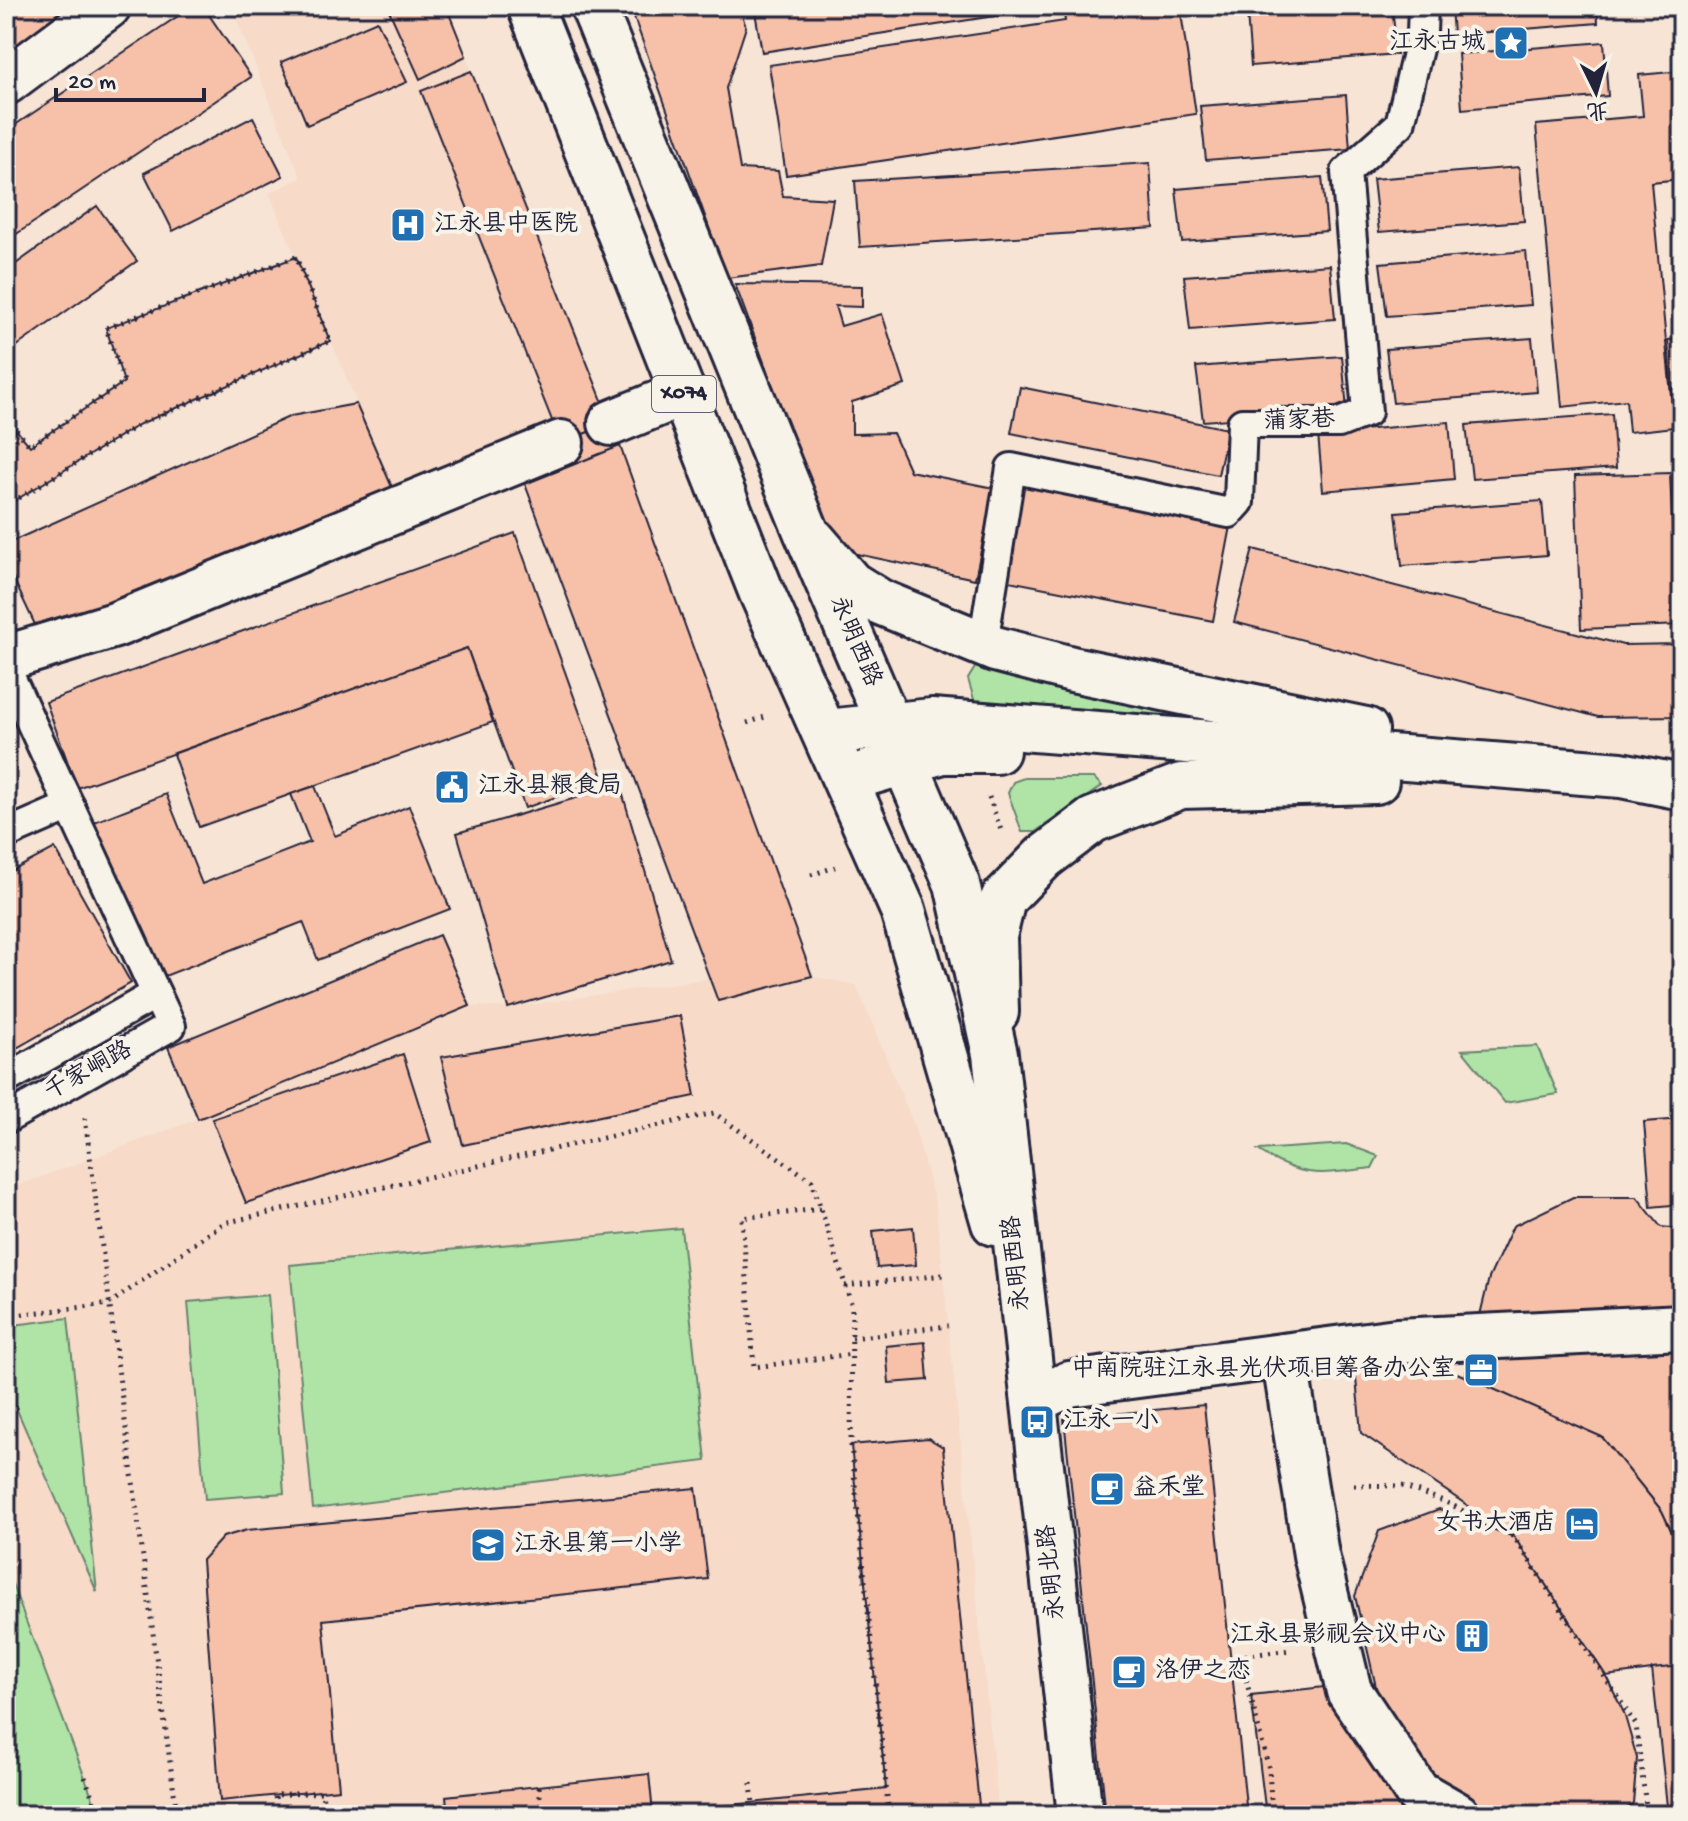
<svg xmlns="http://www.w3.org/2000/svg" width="1688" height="1821" font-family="'Gochi Hand','LXGW WenKai TC',sans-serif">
  <rect width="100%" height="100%" fill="#f7e4d5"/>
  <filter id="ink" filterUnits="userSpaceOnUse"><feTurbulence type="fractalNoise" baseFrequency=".0125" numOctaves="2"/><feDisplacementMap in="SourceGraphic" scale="16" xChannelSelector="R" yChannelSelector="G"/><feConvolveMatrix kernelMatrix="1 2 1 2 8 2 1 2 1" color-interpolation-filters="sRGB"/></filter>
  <g filter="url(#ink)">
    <g fill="#f7dac8">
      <path d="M231,6h215l165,417 -210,85 -132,-315 32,-15z"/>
      <path d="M772,969l84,16 58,140 22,82 63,608h-993v-625l192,-71 272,-113 39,2z"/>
    </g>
    <g fill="#b0e4a6" stroke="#698370" stroke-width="2">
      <path d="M976,666l209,48 -2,7 -207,-15 -8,-27z"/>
      <path d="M1024,778h70l8,8 -67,46h-13l-14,-39 5,-11z"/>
      <path d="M1537,1046l21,48 -53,9 -43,-53z"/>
      <path d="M1346,1144l32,12 -6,12c-50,6 -70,12 -114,-18z"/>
      <path d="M681,1228l25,233 -393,48 -23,-244z"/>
      <path d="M268,1295l16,198 -79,6 -17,-197z"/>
      <path d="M68,1318l29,274 -91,-207v-59z"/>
      <path d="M6,1568l93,247h-93z"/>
    </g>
    <g fill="#f7c1a9" stroke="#22223b" stroke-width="2">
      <path d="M6,6h75l-75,51z"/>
      <path d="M193,6h10l48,71 -245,164v-110z"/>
      <path d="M387,6h59l20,50 -46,23z"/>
      <path d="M630,6h109l7,21 -20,61 14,81 38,2 5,25 50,3 -12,67 -94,12z"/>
      <path d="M754,6h272l1,5 -265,41z"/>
      <path d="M1063,6h117l16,108 -410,61 -17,-110 296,-44z"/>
      <path d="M1326,6h66l5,48 -146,12 -4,-53z"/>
      <path d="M1451,6h146l1,17 -145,12z"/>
      <path d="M377,21l30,61 -100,43 -26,-63z"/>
      <path d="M1604,42l4,54 -146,13 -4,-55z"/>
      <path d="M471,71l140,352 -50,20 -140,-352z"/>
      <path d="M1682,71v108l-31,3 23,245 -45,5 -3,-32 -64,7 -26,-282 107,-9 -4,-41z"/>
      <path d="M1346,95l4,54 -144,11 -6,-54z"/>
      <path d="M253,117l30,59 -110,55 -29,-58z"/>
      <path d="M1150,163l4,65 -294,19 -5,-66z"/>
      <path d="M1519,167l5,54 -145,11 -6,-53z"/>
      <path d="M1322,177l5,54 -145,11 -6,-53z"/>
      <path d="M97,206l40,55 -127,90 -4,-5v-75z"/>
      <path d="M1526,251l5,54 -144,11 -7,-53z"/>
      <path d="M296,257l34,84 -190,83 -134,82v-88l24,28 94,-64 -18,-54z"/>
      <path d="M1330,265l5,54 -145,11 -6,-54z"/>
      <path d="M735,284l127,2v21l-27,-1 6,20 41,-12 23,71 -53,17v32l41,-1 17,38 84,17 -19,91 -142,-30z"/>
      <path d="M1532,338l5,54 -144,11 -7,-54z"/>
      <path d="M1682,339v88h-8l-6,-87z"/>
      <path d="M1342,356l5,54 -144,11 -7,-54z"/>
      <path d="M1020,387l208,42 -10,46 -207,-42z"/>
      <path d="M356,404l45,104 -356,138 -39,-83v-19l285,-128z"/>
      <path d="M1612,414l4,54 -144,11 -6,-54z"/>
      <path d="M1449,422l5,57 -131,12 -5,-57z"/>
      <path d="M611,423l9,23 -50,20 -9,-23z"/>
      <path d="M620,446l192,530 -94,25 -193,-517z"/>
      <path d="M1670,473l3,63 9,-1v90l-101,4 -6,-153z"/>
      <path d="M1023,485l208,41 -18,95 -209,-41z"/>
      <path d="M1542,501l5,54 -145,11 -6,-54z"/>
      <path d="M515,533l89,247 -79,28 -58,-160 -390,140 -31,-86z"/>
      <path d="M1253,549l370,96 59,-1v72l-84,1 -364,-95z"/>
      <path d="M467,648l26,74 -294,105 -26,-73z"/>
      <path d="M620,785l51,175 -163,48 -51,-175z"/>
      <path d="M315,786l20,50 74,-30 41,103 -132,51 -15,-38 -151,59 -63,-157 77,-30 36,90 108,-42 -19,-48z"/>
      <path d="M55,848l76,135 -125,71v-180z"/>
      <path d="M439,935l31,71 -272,113 -30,-72z"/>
      <path d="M680,1016l15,80 -232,49 -22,-88z"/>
      <path d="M403,1054l28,88 -185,61 -34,-84z"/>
      <path d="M1682,1119v85l-31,3 -7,-85z"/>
      <path d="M1573,1197h64l24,30 21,2v325l-20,-43 -60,-74 -137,-60 24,-99 24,-52z"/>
      <path d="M913,1227l3,38 -39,3 -4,-37z"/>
      <path d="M925,1342l3,38 -39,3 -3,-37z"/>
      <path d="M1414,1354l188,83 60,74 20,43v112l-76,10 -92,-139 -153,-104 -7,-77z"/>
      <path d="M1204,1405l43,410h-141l-42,-396z"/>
      <path d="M928,1438l15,9 37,368h-532l-2,-19 203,-22 4,39 233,-24 -35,-344z"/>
      <path d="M696,1488l12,91 -385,41 16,169 -119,12 -18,-241 21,-23 24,-7z"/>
      <path d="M1439,1509l75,28 92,139 18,37 13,45 -4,45 -13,12h-136l-64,-53 -41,-62 -24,-104 24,-65z"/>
      <path d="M1682,1666v149h-14l-16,-146z"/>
      <path d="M1324,1687l89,128h-147l-15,-120z"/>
    </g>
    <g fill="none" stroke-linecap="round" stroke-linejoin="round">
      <defs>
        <g id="service">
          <path d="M983,644l28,-176 218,45 10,-11 3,-79h97l28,-11 -21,-240 54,-48 22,-92 1,-26"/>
          <path d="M6,668l165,358 -165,93"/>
          <path d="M6,834l64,-28"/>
          <path d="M6,1079l150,-85"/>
        </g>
        <g id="minor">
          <path d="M6,82l102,-76"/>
          <path d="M611,423l73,-30"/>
          <path d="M6,658l109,-33 446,-182"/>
          <path d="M1284,1356l32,199 33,136 68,101 40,23"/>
          <path d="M1035,1400l34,-16 328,-43 285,-14"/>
        </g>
        <g id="secondary">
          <path d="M814,541l37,43 29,18 115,47 77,20 294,61"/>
          <path d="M827,732l105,-11 689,54 61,12"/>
          <path d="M847,779l96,-28h54"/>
          <path d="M996,1012l-2,-76 9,-37 41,-42 49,-37 88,-34 195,-5"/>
        </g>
        <g id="primary">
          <path d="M530,6l231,585 142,319 91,313"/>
          <path d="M593,6l213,525 151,353 38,170 85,761"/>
        </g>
      </defs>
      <use href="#service" stroke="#22223b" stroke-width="34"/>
      <use href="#minor" stroke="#22223b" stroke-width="50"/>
      <use href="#secondary" stroke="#22223b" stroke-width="50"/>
      <use href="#primary" stroke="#22223b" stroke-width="50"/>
      <g stroke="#22223b" stroke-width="5" stroke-dasharray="2 6" stroke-linecap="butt">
        <path d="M6,418l24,28 94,-64 -18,-54 190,-71 34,84 -190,83 -134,82"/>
        <path d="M747,723l18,-6"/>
        <path d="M989,797l13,36"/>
        <path d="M811,875l24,-8"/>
        <path d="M85,1118l92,697"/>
        <path d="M820,1209l-78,9 12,149 98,-13"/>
        <path d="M845,1286l98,-11"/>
        <path d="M6,1316l103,-12 115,-81 490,-110 98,68 40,125 -1,139 38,370"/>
        <path d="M852,1338l96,-12"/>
        <path d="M1354,1485l48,1 44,16 68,35 122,188 11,90"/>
        <path d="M85,1777l14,38"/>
        <path d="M751,1783l3,32"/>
        <path d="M539,1787l3,28"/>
        <path d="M277,1815l-2,-20 47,-3 3,23"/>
        <path d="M1272,1815l-3,-46 -29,-113 52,-6"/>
      </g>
      <use href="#service" stroke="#f7f3e8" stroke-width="28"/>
      <use href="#minor" stroke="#f7f3e8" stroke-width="44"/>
      <use href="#secondary" stroke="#f7f3e8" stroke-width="44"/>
      <use href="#primary" stroke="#f7f3e8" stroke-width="44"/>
    </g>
  </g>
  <defs>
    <symbol id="sight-square" viewBox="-11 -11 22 22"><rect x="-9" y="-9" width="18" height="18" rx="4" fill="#1f6fb2" stroke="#f7f3e8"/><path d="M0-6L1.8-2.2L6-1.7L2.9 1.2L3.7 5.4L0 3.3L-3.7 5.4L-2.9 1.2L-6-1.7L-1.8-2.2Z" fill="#fff"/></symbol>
    <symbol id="hospital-square" viewBox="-11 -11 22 22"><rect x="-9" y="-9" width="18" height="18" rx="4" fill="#1f6fb2" stroke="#f7f3e8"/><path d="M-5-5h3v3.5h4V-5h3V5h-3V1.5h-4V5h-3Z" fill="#fff"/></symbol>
    <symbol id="civic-square" viewBox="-11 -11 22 22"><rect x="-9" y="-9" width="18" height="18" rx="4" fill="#1f6fb2" stroke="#f7f3e8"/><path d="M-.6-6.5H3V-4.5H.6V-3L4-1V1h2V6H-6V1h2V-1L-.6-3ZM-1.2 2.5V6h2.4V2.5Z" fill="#fff"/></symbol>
    <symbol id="office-square" viewBox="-11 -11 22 22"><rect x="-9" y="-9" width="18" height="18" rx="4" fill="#1f6fb2" stroke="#f7f3e8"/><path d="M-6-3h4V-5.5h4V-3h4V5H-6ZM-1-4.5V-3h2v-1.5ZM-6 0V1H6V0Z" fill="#fff"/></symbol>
    <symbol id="bus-square" viewBox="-11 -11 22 22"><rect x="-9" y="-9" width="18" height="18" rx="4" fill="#1f6fb2" stroke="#f7f3e8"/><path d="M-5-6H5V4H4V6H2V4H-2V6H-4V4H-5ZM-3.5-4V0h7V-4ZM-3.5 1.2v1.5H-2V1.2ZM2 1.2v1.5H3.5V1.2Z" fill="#fff"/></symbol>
    <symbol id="cafe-square" viewBox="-11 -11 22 22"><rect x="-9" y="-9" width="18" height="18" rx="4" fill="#1f6fb2" stroke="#f7f3e8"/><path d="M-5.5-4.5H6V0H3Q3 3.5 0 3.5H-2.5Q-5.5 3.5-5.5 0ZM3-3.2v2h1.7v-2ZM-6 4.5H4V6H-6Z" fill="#fff"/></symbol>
    <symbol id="hotel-square" viewBox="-11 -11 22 22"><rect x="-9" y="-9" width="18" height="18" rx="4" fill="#1f6fb2" stroke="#f7f3e8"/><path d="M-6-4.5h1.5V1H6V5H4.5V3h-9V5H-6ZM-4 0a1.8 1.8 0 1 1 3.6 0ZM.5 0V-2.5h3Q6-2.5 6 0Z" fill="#fff"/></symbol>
    <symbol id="school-square" viewBox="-11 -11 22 22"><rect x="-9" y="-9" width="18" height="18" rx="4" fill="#1f6fb2" stroke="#f7f3e8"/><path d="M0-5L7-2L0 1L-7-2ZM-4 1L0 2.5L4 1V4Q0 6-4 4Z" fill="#fff"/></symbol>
    <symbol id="building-square" viewBox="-11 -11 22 22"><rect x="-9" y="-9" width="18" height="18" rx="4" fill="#1f6fb2" stroke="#f7f3e8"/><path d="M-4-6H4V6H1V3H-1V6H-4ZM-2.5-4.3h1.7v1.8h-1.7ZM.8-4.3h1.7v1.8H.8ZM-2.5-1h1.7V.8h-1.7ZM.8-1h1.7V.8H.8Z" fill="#fff"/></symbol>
  </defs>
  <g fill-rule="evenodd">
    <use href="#sight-square" x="1491" y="23" width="40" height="40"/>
    <use href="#hospital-square" x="388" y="205" width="40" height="40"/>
    <use href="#civic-square" x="432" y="767" width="40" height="40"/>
    <use href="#office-square" x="1461" y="1350" width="40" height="40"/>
    <use href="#bus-square" x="1017" y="1402" width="40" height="40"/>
    <use href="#cafe-square" x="1087" y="1469" width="40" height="40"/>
    <use href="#hotel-square" x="1562" y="1504" width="40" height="40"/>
    <use href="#school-square" x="468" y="1525" width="40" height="40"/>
    <use href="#building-square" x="1452" y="1616" width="40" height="40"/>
    <use href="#cafe-square" x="1109" y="1652" width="40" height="40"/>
  </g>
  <g text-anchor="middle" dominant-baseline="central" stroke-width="8" stroke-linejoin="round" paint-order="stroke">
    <rect fill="#f7f3e8" stroke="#62616f" stroke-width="2" x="652" y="376" width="64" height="36" rx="6"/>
    <g font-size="22" font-weight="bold" fill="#22223b">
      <text x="684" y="394">X074</text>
    </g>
    <g font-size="24" fill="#22223b" stroke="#f7f3e8" text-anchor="start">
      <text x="1485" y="43" text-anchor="end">江永古城</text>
      <text x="434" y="225">江永县中医院</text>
      <text x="478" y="787">江永县粮食局</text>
      <text x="1455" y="1370" text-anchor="end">中南院驻江永县光伏项目筹备办公室</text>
      <text x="1063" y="1422">江永一小</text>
      <text x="1133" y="1489">益禾堂</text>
      <text x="1556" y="1524" text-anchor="end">女书大酒店</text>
      <text x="514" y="1545">江永县第一小学</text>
      <text x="1446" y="1636" text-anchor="end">江永县影视会议中心</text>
      <text x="1155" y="1672">洛伊之恋</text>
    </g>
    <g font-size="24" fill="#22223b" stroke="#f7f3e8">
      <text transform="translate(1299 422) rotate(-2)">蒲家巷</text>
      <text transform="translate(854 642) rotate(67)">永明西路</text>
      <text transform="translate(89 1072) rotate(-29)">千家峒路</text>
      <text transform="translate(1018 1263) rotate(-96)">永明西路</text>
      <text transform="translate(1053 1572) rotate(-96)">永明北路</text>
    </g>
  </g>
  <rect width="1688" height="1821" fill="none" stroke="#f7f3e8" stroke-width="32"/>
  <rect x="16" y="16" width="1656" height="1789" fill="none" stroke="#22223b" stroke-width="3" filter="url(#ink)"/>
  <g transform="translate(1596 92) rotate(175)" stroke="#f7f3e8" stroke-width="6" paint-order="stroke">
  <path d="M0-6L14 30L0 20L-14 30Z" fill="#22223b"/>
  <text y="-12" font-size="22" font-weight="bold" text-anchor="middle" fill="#22223b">北</text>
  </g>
  <path d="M56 88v12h148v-12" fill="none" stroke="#22223b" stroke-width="4"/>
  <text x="68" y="88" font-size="24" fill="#22223b" stroke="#f7f3e8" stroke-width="6" paint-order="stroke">20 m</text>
</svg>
